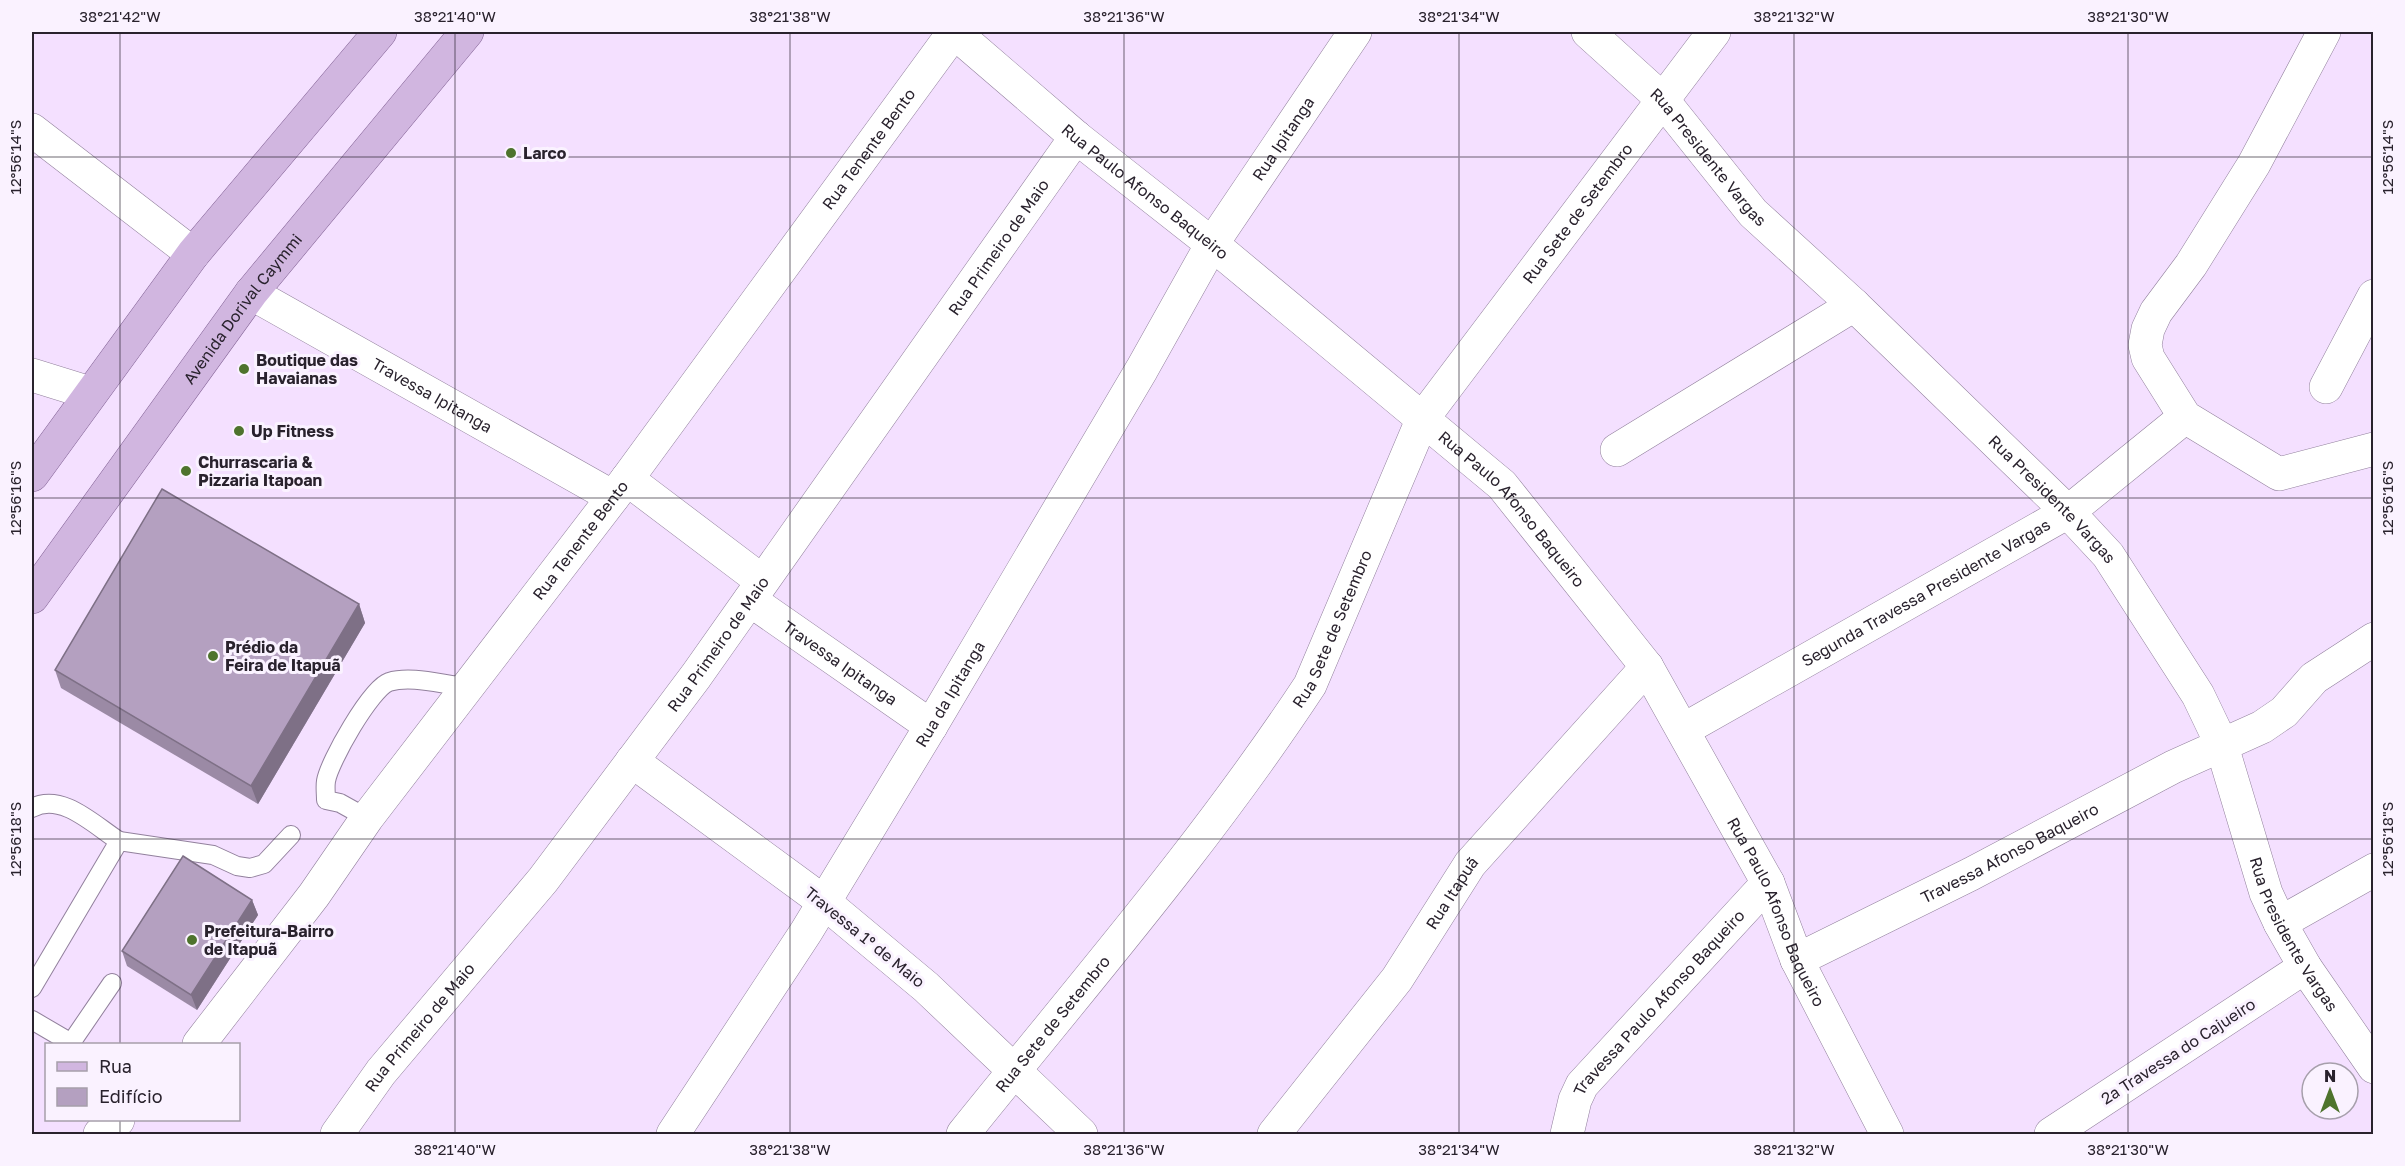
<svg xmlns="http://www.w3.org/2000/svg" width="2405" height="1166" font-family="'Golos Text',sans-serif">
  <rect width="100%" height="100%" fill="#f4e0ff"/>
  <g fill="none" stroke-linecap="round" stroke-linejoin="round">
    <defs>
      <g id="service">
        <path d="M32,808c30,-16 62,17 87,33l-87,147"/>
        <path d="M367,818l-27,-15 -14,-3c0,-6 -1,-13 0,-19 3,-19 45,-93 63,-99 23,-7 54,3 78,5"/>
        <path d="M119,841l94,14 24,11 13,2 14,-4 27,-29"/>
        <path d="M32,1020l41,24"/>
        <path d="M71,1043l41,-60"/>
      </g>
      <g id="minor">
        <path id="s1" d="M1588,32l73,66 92,115 101,92 214,207 40,43 90,140 23,48 45,150 14,30 25,44 69,100"/>
        <path d="M2324,32l-70,132 -63,101 -35,47 -8,17 -3,16 3,13 37,59 94,57 95,-25"/>
        <path d="M32,130l161,124"/>
        <path id="s2" d="M251,293l362,204"/>
        <path d="M32,375l58,18"/>
        <path d="M2326,387l48,-91"/>
        <path d="M1617,450l237,-145"/>
        <path d="M627,479l135,102"/>
        <path id="s3" d="M750,600l181,126"/>
        <path id="s4" d="M1683,730l385,-218 117,-95"/>
        <path d="M632,761l192,141 102,85 155,147"/>
        <path d="M2280,923l94,-53"/>
        <path id="s5" d="M1797,960l174,-86 202,-107 89,-40 22,-15 30,-34 60,-39"/>
        <path id="s6" d="M199,1044l115,-149 53,-77 260,-339 327,-447"/>
        <path d="M100,1134l18,-14"/>
        <path id="s7" d="M337,1134l44,-62 162,-192 153,-204 380,-539"/>
        <path id="s8" d="M673,1134l133,-202 125,-206 211,-357 70,-125 143,-212"/>
        <path id="s9" d="M963,1134c118,-147 243,-291 347,-449l113,-267 291,-386"/>
        <path id="s10" d="M1274,1134l123,-155 73,-115 177,-197"/>
        <path id="s11" d="M1567,1134l8,-34 7,-15 186,-202"/>
        <path d="M2051,1134l254,-167"/>
      </g>
      <g id="tertiary">
        <path id="s12" d="M954,32l122,105 136,107 290,241 145,182 121,216 29,77 90,174"/>
      </g>
      <g id="primary">
        <path d="M32,475l161,-221 187,-222"/>
        <path id="s13" d="M32,597l219,-304 216,-261"/>
      </g>
    </defs>
    <use href="#service" stroke="#92819d" stroke-width="20"/>
    <use href="#minor" stroke="#92819d" stroke-width="34"/>
    <use href="#tertiary" stroke="#92819d" stroke-width="34"/>
    <use href="#primary" stroke="#826294" stroke-width="34"/>
    <use href="#service" stroke="#fff" stroke-width="18"/>
    <use href="#minor" stroke="#fff" stroke-width="33"/>
    <use href="#tertiary" stroke="#fff" stroke-width="33"/>
    <use href="#primary" stroke="#d1b6e0" stroke-width="33"/>
  </g>
  <g fill="#9b8aa5">
    <path d="M359,604l6,19 -107,181 -197,-116 -6,-18z"/>
    <path d="M252,900l6,15 -61,95 -70,-44 -5,-15z"/>
  </g>
  <g fill="#7e7086">
    <path d="M359,604l6,19 -107,181 -7,-18z"/>
    <path d="M252,900l6,15 -61,95 -6,-15z"/>
  </g>
  <g fill="#b4a0c0" stroke="#7e7086" stroke-width="1.5">
    <path d="M162,489l197,115 -108,182 -196,-116z"/>
    <path d="M183,856l69,44 -61,95 -69,-44z"/>
  </g>
  <path fill="none" stroke="#29222d" stroke-width="1.5" stroke-opacity="0.45" d="M120,32v1012M455,32v1102M790,32v1102M1124,32v1102M1459,32v1102M1794,32v1102M2128,32v1102M32,157h2342M32,498h2342M32,839h2342M120,1120v14"/>
  <g fill="#4e732d" stroke="#faf2ff" stroke-width="2">
    <circle cx="511" cy="153" r="6"/>
    <circle cx="244" cy="369" r="6"/>
    <circle cx="239" cy="431" r="6"/>
    <circle cx="186" cy="471" r="6"/>
    <circle cx="213" cy="656" r="6"/>
    <circle cx="192" cy="940" r="6"/>
  </g>
  <g text-anchor="middle" dominant-baseline="central" stroke-width="6" stroke-linejoin="round" paint-order="stroke">
    <g font-size="16" fill="#29222d" stroke="#faf2ff">
      <text stroke="none"><textPath href="#s8" startOffset="1168">Rua Ipitanga</textPath></text>
      <text stroke="none"><textPath href="#s6" startOffset="1118">Rua Tenente Bento</textPath></text>
      <text stroke="none"><textPath href="#s1" startOffset="174">Rua Presidente Vargas</textPath></text>
      <text stroke="none"><textPath href="#s12" startOffset="249">Rua Paulo Afonso Baqueiro</textPath></text>
      <text stroke="none"><textPath href="#s9" startOffset="1114">Rua Sete de Setembro</textPath></text>
      <text stroke="none"><textPath href="#s7" startOffset="1107">Rua Primeiro de Maio</textPath></text>
      <text stroke="none"><textPath href="#s13" startOffset="357">Avenida Dorival Caymmi</textPath></text>
      <text stroke="none"><textPath href="#s2" startOffset="208">Travessa Ipitanga</textPath></text>
      <text stroke="none"><textPath href="#s1" startOffset="660">Rua Presidente Vargas</textPath></text>
      <text stroke="none"><textPath href="#s12" startOffset="735">Rua Paulo Afonso Baqueiro</textPath></text>
      <text stroke="none"><textPath href="#s6" startOffset="632">Rua Tenente Bento</textPath></text>
      <text stroke="none"><textPath href="#s4" startOffset="279">Segunda Travessa Presidente Vargas</textPath></text>
      <text stroke="none"><textPath href="#s9" startOffset="628">Rua Sete de Setembro</textPath></text>
      <text stroke="none"><textPath href="#s7" startOffset="621">Rua Primeiro de Maio</textPath></text>
      <text stroke="none"><textPath href="#s3" startOffset="110">Travessa Ipitanga</textPath></text>
      <text stroke="none"><textPath href="#s8" startOffset="520">Rua da Ipitanga</textPath></text>
      <text stroke="none"><textPath href="#s5" startOffset="238">Travessa Afonso Baqueiro</textPath></text>
      <text stroke="none"><textPath href="#s10" startOffset="300">Rua Itapuã</textPath></text>
      <text stroke="none"><textPath href="#s12" startOffset="1221">Rua Paulo Afonso Baqueiro</textPath></text>
      <text stroke="none"><textPath href="#s1" startOffset="1164">Rua Presidente Vargas</textPath></text>
      <text transform="translate(865 937) rotate(39)">Travessa 1º de Maio</text>
      <text stroke="none"><textPath href="#s11" startOffset="164">Travessa Paulo Afonso Baqueiro</textPath></text>
      <text stroke="none"><textPath href="#s9" startOffset="142">Rua Sete de Setembro</textPath></text>
      <text stroke="none"><textPath href="#s7" startOffset="135">Rua Primeiro de Maio</textPath></text>
      <text transform="translate(2178 1051) rotate(-33)">2ª Travessa do Cajueiro</text>
    </g>
    <g font-size="16" font-weight="bold" fill="#29222d" stroke="#faf2ff" text-anchor="start">
      <text x="523" y="153">Larco</text>
      <text x="256" y="360">Boutique das<tspan x="256" dy="18">Havaianas</tspan></text>
      <text x="251" y="431">Up Fitness</text>
      <text x="198" y="462">Churrascaria &amp;<tspan x="198" dy="18">Pizzaria Itapoan</tspan></text>
      <text x="225" y="647">Prédio da<tspan x="225" dy="18">Feira de Itapuã</tspan></text>
      <text x="204" y="931">Prefeitura-Bairro<tspan x="204" dy="18">de Itapuã</tspan></text>
    </g>
  </g>
  <rect width="2405" height="1166" fill="none" stroke="#faf2ff" stroke-width="66"/>
  <rect x="45" y="1043" width="195" height="78" fill="#faf2ff" stroke="#a69fab" stroke-width="1.5"/>
  <rect x="57" y="1062" width="30" height="9" fill="#d1b6e0" stroke="#a69fab" stroke-width="1.5"/>
  <text x="99" y="1073" font-size="18" fill="#29222d">Rua</text>
  <rect x="57" y="1088" width="30" height="18" fill="#b4a0c0" stroke="#a69fab" stroke-width="1.5"/>
  <text x="99" y="1103" font-size="18" fill="#29222d">Edifício</text>
  <g transform="translate(2330 1091)"><circle r="28" fill="#faf2ff" stroke="#a69fab" stroke-width="1.5"/>
  <path d="M0-4.5L10 22L0 15L-10 22Z" fill="#4e732d"/>
  <text y="-9" font-size="16" font-weight="bold" text-anchor="middle" fill="#29222d">N</text>
  </g>
  <rect x="33" y="33" width="2339" height="1100" fill="none" stroke="#29222d" stroke-width="2"/>
  <g font-size="15" text-anchor="middle" fill="#29222d">
    <text x="120" y="22">38°21'42"W</text>
    <text x="455" y="22">38°21'40"W</text>
    <text x="790" y="22">38°21'38"W</text>
    <text x="1124" y="22">38°21'36"W</text>
    <text x="1459" y="22">38°21'34"W</text>
    <text x="1794" y="22">38°21'32"W</text>
    <text x="2128" y="22">38°21'30"W</text>
    <text transform="translate(16 157) rotate(-90)" y="5">12°56'14"S</text>
    <text transform="translate(2388 157) rotate(-90)" y="5">12°56'14"S</text>
    <text transform="translate(16 498) rotate(-90)" y="5">12°56'16"S</text>
    <text transform="translate(2388 498) rotate(-90)" y="5">12°56'16"S</text>
    <text transform="translate(16 839) rotate(-90)" y="5">12°56'18"S</text>
    <text transform="translate(2388 839) rotate(-90)" y="5">12°56'18"S</text>
    <text x="455" y="1155">38°21'40"W</text>
    <text x="790" y="1155">38°21'38"W</text>
    <text x="1124" y="1155">38°21'36"W</text>
    <text x="1459" y="1155">38°21'34"W</text>
    <text x="1794" y="1155">38°21'32"W</text>
    <text x="2128" y="1155">38°21'30"W</text>
  </g>
</svg>
